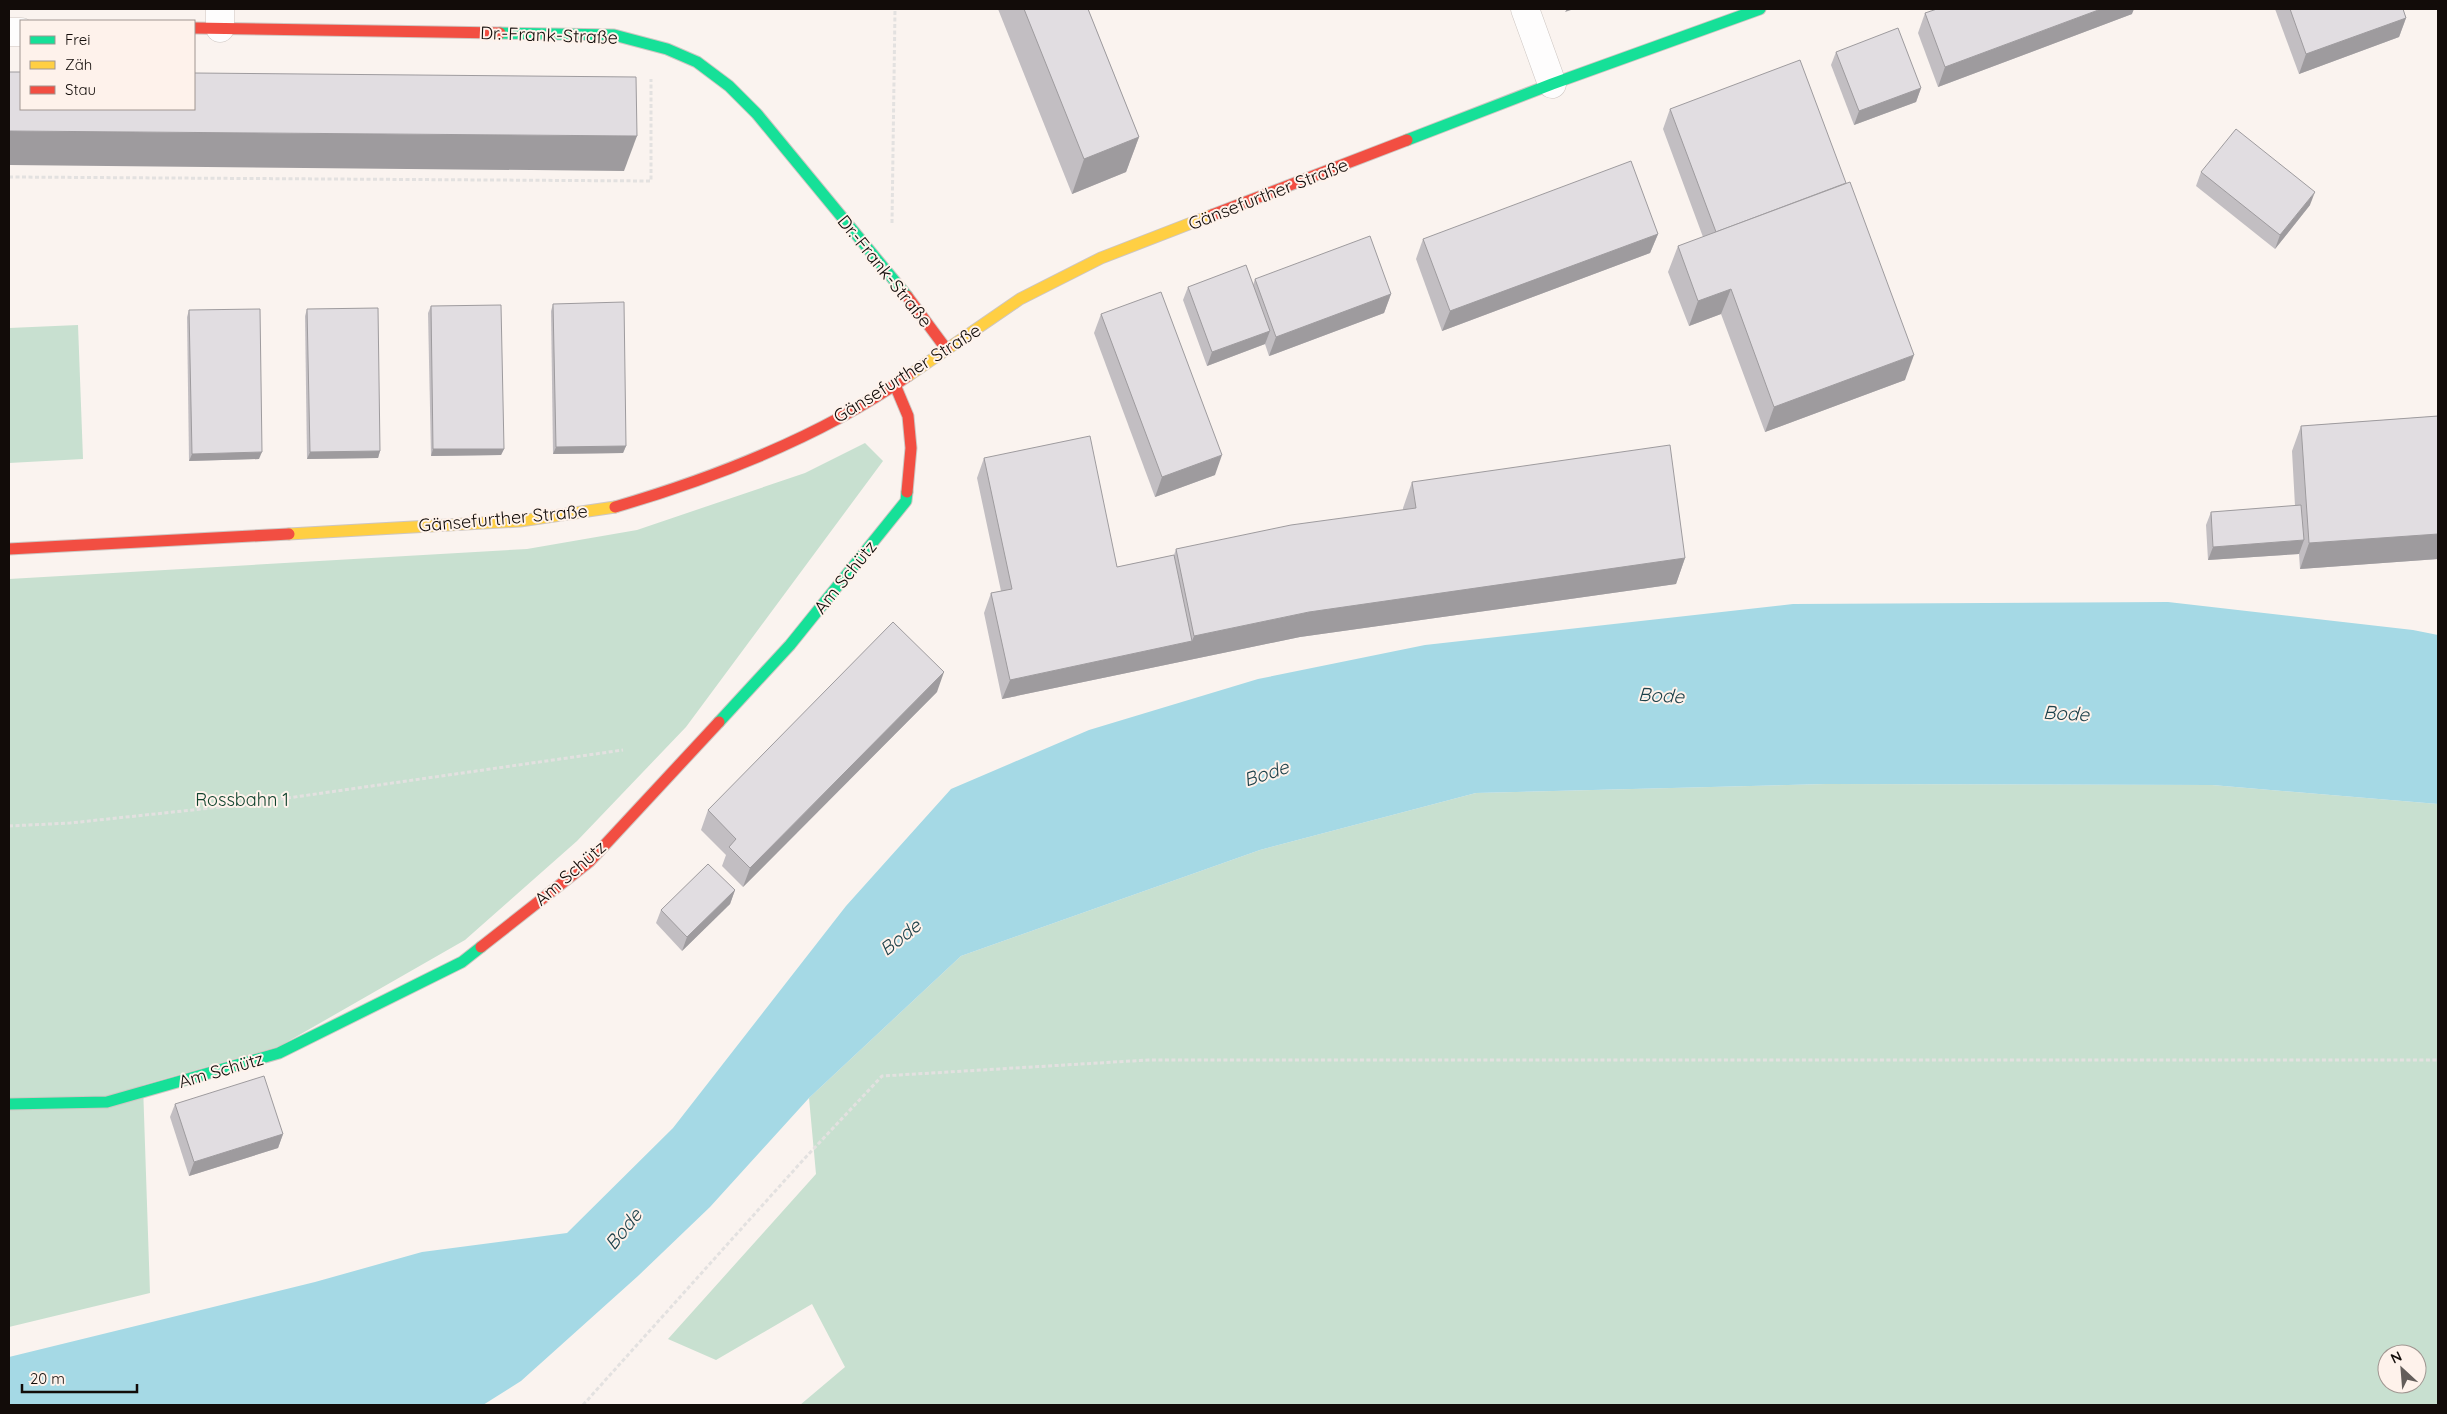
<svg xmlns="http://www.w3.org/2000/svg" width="2447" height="1414" font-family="Quicksand,sans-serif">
  <rect width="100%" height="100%" fill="#faf3ef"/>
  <g fill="#c8e0d0" fill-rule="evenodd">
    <path d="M78,325l5,134 -74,4v-135z"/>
    <path d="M865,443l18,18 -197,266 -109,114 -112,99 -185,106 -137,39 7,208 -141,34v-748l518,-30 110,-19 168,-57z"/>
    <path d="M1826,784l386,1 226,19v601h-1638l45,-38 -33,-63 -96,56 -48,-21 148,-165 -7,-76 152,-142 299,-106 216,-57zM2387,1354h30v30h-30z"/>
  </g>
  <path fill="#a5d9e5" d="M2168,602l245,28 25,5v169l-226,-19 -386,-1 -350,9 -216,57 -299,106 -152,142 -99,109 -72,69 -117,105 -38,24h-474v-48l306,-75 107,-30 145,-19 106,-105 173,-222 105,-117 138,-59 169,-51 167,-34 368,-41z"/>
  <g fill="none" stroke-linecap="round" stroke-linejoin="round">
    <defs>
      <g id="street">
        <path d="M1525,9l27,75"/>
        <path d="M220,28v-19"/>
        <path d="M9,32h12"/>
      </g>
      <g id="fast">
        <path d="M500,33l114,2 53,14 30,13 32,24 28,28 150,182"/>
        <path d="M1407,140l145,-56 208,-75"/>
        <path d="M719,722l71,-77 116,-144 1,-9"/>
        <path d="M9,1104l98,-2 172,-49 183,-91 19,-15"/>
      </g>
      <g id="slow">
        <path d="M908,376l112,-77 81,-41 111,-43"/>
        <path d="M289,534l231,-13 95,-14"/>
      </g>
      <g id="jam">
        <path d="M194,28l306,5"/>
        <path d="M1212,215l195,-75"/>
        <path d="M907,296l40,54"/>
        <path d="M895,385l13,31 3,32 -4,44"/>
        <path d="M615,507c99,-29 208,-72 293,-131"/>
        <path d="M9,549l280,-15"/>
        <path d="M481,947l108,-85 130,-140"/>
      </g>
    </defs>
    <use href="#street" stroke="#cdc6c2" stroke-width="29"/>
    <use href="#fast" stroke="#cdc6c2" stroke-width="13"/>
    <use href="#slow" stroke="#cdc6c2" stroke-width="13"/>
    <use href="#jam" stroke="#cdc6c2" stroke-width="13"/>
    <g stroke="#e3e1e0" stroke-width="3" stroke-dasharray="4 2.5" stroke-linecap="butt">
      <path d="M9,177l642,4v-102"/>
      <path d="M892,223l3,-214"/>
      <path d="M9,826l61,-3 169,-18 384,-55"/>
      <path d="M583,1405l221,-246 78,-83 266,-16h1290"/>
    </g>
    <use href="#street" stroke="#fefdfd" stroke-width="28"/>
    <use href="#fast" stroke="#16e098" stroke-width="11"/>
    <use href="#slow" stroke="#ffcf43" stroke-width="11"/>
    <use href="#jam" stroke="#f24e42" stroke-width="11"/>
  </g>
  <g fill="#c2bec2">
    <path d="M998,9h90l51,128 -13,35 -54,22z"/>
    <path d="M2275,9h128l3,9 -7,19 -100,37z"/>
    <path d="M1925,13l207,1 -194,73 -20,-54z"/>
    <path d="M1836,52l85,36 -5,14 -62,23 -23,-60z"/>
    <path d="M1670,109l235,271 -140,52 -44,-118 -32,12 -21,-54 10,-26 25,-9 -40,-108z"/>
    <path d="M2201,172l109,33 -35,44 -79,-63z"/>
    <path d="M1658,234l-8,19 -208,78 -26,-72 7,-20z"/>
    <path d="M1255,279l136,15 -7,19 -115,43 -4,-12 -58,22 -24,-66 5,-13 65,-2z"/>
    <path d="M553,304l73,142 -3,7 -70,1 -2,-143z"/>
    <path d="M431,306l73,143 -3,6 -70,1 -3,-143z"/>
    <path d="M307,309l73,142 -2,7 -71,1 -2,-143z"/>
    <path d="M189,310l70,149 -70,2 -2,-144z"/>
    <path d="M1101,314l114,161 -60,22 -61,-164z"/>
    <path d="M2438,416v143l-138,10 -1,-15 -91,6 -2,-35 5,-13 84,-6 -3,-55 9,-25z"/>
    <path d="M984,458l133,109 57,-12 2,-6 227,-39v-2l9,-26 273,76 -9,26 -376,53 -298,62 -18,-86 7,-20 10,-2 -24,-113z"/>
    <path d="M937,692l-194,195 -21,-21 4,-11 -25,-25 7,-20z"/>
    <path d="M735,890l-5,14 -48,47 -26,-28 5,-13z"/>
    <path d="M175,1104l108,30 -5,14 -89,28 -19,-59z"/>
  </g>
  <g fill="#9e9b9e">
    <path d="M1567,9h7l-9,3z"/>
    <path d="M2101,9h33l-2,5 -194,73 7,-20z"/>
    <path d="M2406,18l-7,19 -100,37 7,-20z"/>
    <path d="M1921,88l-5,14 -62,23 5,-14z"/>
    <path d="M9,131l628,5 -13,35 -615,-6z"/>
    <path d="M1139,137l-13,35 -54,22 12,-35z"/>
    <path d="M2315,192l-5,13 -35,44 5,-14z"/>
    <path d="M1658,234l-8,19 -208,78 8,-20z"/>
    <path d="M1731,289l-10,25 -32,12 9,-25z"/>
    <path d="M1391,294l-7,19 -115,43 7,-19z"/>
    <path d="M1270,331l-5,13 -58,22 5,-14z"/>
    <path d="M1914,355l-9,25 -140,52 9,-25z"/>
    <path d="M626,446l-3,7 -70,1 3,-7z"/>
    <path d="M433,449h71l-3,6 -70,1z"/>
    <path d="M380,451l-2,7 -71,1 3,-7z"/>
    <path d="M262,452l-3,7 -70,2 3,-7z"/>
    <path d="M1222,455l-7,20 -60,22 7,-20z"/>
    <path d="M2438,534v25l-138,10 9,-26z"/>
    <path d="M2304,540l-5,14 -91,6 5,-13z"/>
    <path d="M1685,558l-9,26 -376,53 -298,62 8,-19 182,-39 2,-5 115,-24z"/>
    <path d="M944,672l-7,20 -194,195 7,-19z"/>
    <path d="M735,890l-5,14 -48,47 5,-14z"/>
    <path d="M283,1134l-5,14 -89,28 5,-14z"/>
  </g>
  <g fill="#e1dde1" stroke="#9e9b9e">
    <path d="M1024,9h64l51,128 -55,22z"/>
    <path d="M1937,9h164l-156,58 -20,-54z"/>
    <path d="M2290,9h113l3,9 -100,36z"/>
    <path d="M1898,28l23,60 -62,23 -23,-59z"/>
    <path d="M1800,60l46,123 -130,49 -46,-123z"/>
    <path d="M9,72h12v37h173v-36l442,4 1,59 -628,-5z"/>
    <path d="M2236,129l79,63 -35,43 -79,-63z"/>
    <path d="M1631,161l27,73 -208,77 -27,-72z"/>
    <path d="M1850,182l64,173 -140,52 -43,-118 -33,12 -20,-55z"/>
    <path d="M1370,236l21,58 -115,43 -21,-58z"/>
    <path d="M1246,265l24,66 -58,21 -24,-65z"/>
    <path d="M1161,292l61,163 -60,22 -61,-163z"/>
    <path d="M624,302l2,144 -70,1 -3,-143z"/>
    <path d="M501,305l3,144h-71l-2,-143z"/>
    <path d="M378,308l2,143 -70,1 -3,-143z"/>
    <path d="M260,309l2,143 -70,2 -3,-144z"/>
    <path d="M2438,416v118l-129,9 -8,-117z"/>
    <path d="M1090,436l27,131 57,-12 18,86 -182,39 -19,-87 21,-4 -28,-131z"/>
    <path d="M1670,445l15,113 -376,54 -115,24 -18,-87 115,-24 125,-17 -4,-26z"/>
    <path d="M2301,505l3,35 -91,7 -2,-35z"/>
    <path d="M893,622l51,50 -194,196 -21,-21 7,-8 -28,-29z"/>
    <path d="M708,864l27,26 -48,47 -26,-27z"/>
    <path d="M264,1076l19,58 -89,28 -19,-58z"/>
  </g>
  <g text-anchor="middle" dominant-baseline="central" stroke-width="4" stroke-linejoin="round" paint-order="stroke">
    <g font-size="18" fill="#120c09" stroke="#fef2eb">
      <text transform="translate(549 35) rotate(2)">Dr.-Frank-Straße</text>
      <text transform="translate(1268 194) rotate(-21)">Gänsefurther Straße</text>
      <text transform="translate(885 271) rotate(51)">Dr.-Frank-Straße</text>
      <text transform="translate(907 373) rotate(-32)">Gänsefurther Straße</text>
      <text transform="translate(503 518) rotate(-5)">Gänsefurther Straße</text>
      <text transform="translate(845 577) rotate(-51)">Am Schütz</text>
      <text transform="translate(570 873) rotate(-41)">Am Schütz</text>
      <text transform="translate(221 1070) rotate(-16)">Am Schütz</text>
    </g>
    <g font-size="18" fill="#10432d" stroke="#fef2eb">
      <text x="242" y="799">Rossbahn 1</text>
    </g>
    <g font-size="19" font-style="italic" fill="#1d414a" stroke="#fef2eb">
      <text transform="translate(1661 695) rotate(3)">Bode</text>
      <text transform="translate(2066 713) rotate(3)">Bode</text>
      <text transform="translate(1266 773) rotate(-18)">Bode</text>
      <text transform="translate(900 937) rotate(-38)">Bode</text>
      <text transform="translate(623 1229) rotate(-51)">Bode</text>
    </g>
  </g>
  <rect width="2447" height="1414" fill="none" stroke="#120c09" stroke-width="20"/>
  <rect x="20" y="20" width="175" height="90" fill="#fef2eb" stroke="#a09691"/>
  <rect x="30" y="36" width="25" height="8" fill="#16e098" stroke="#a09691"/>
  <text x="65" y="45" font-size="15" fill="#120c09">Frei</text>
  <rect x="30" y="61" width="25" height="8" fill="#ffcf43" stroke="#a09691"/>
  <text x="65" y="70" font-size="15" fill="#120c09">Zäh</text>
  <rect x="30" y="86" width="25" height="8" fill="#f24e42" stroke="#a09691"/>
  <text x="65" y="95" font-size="15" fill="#120c09">Stau</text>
  <g transform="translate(2402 1369) rotate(334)"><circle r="24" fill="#fef2eb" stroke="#a09691"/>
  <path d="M0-4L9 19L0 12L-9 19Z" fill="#635d5a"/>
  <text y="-8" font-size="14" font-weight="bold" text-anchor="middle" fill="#120c09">N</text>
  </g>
  <path d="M22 1384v8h115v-8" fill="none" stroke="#120c09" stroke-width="2.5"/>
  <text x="30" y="1384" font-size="15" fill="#120c09" stroke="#fef2eb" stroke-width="4" paint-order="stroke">20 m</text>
</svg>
